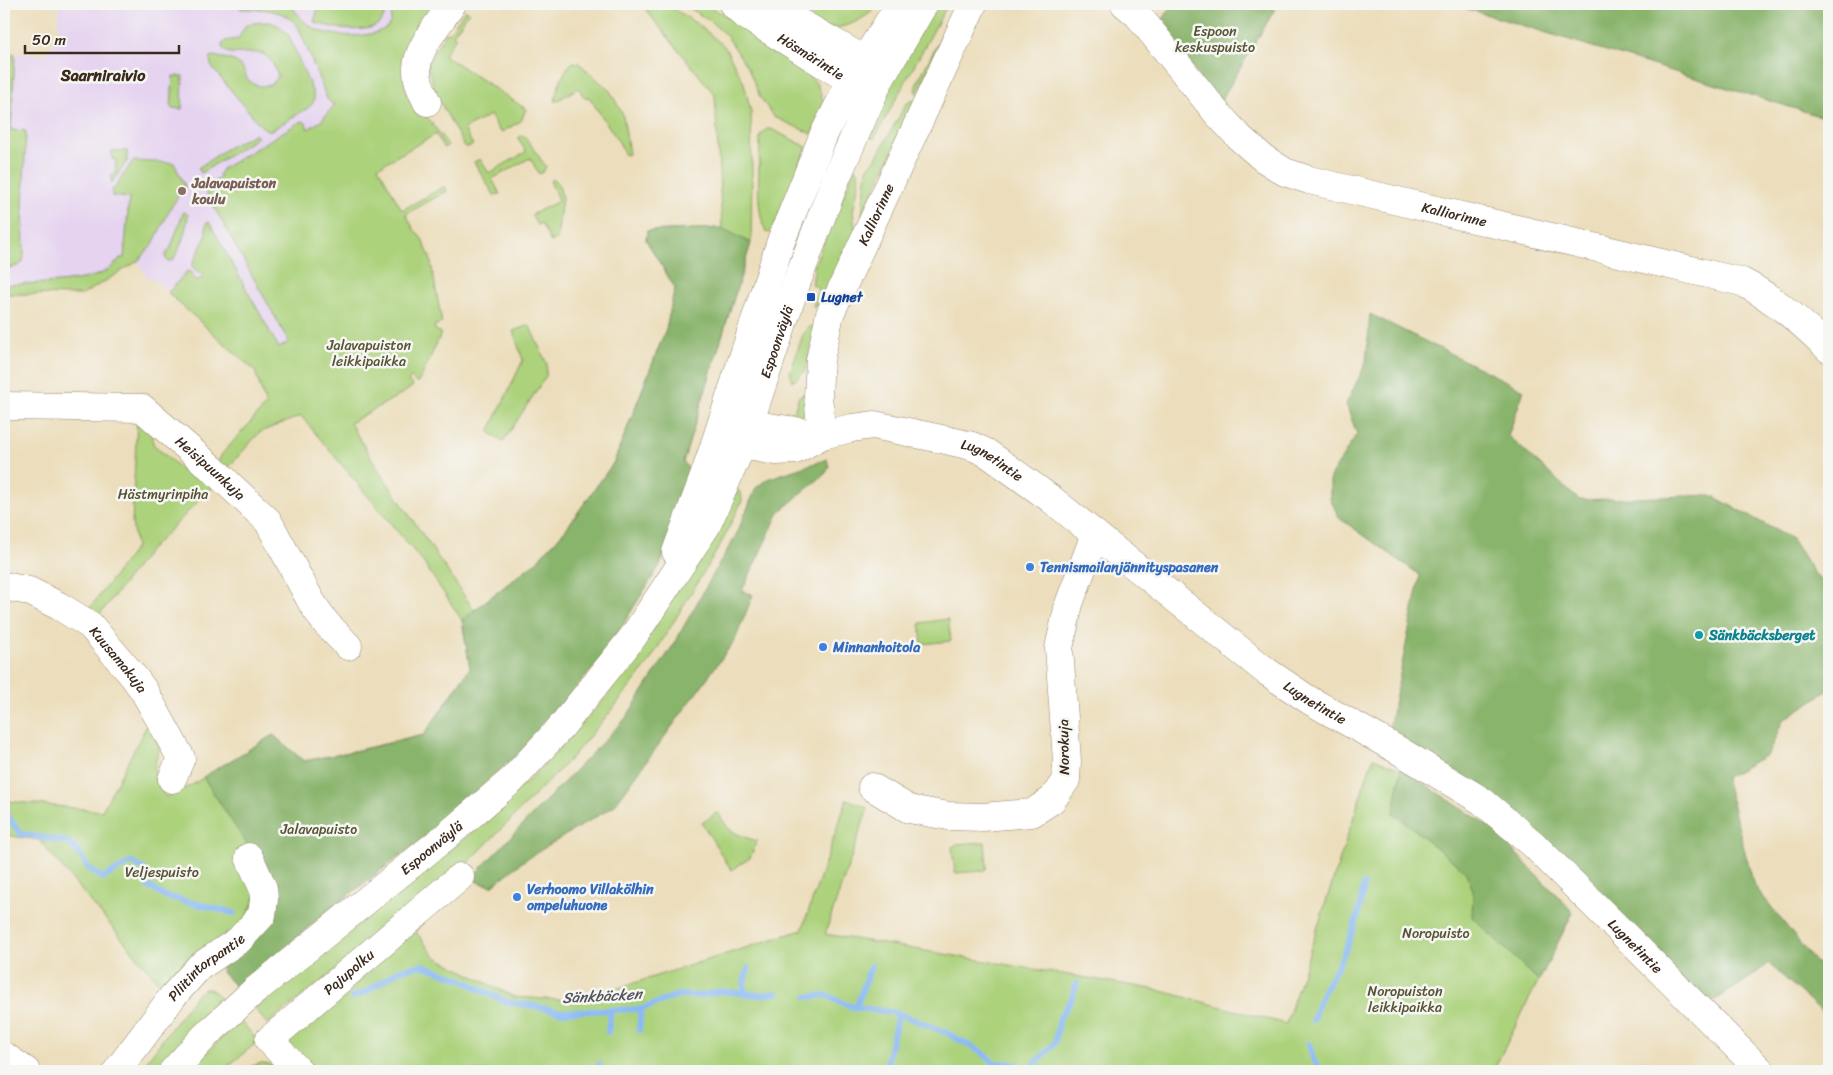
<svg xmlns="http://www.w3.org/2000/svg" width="1833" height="1075" font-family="Sriracha,sans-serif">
  <rect width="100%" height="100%" fill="#f6f6f2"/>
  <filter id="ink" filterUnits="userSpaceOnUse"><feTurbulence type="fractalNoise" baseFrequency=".02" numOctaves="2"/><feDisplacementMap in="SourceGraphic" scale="10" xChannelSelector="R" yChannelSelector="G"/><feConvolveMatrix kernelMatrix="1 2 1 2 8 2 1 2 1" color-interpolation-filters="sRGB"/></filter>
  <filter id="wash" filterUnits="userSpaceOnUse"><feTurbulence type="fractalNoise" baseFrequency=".0096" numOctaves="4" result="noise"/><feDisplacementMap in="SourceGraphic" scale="20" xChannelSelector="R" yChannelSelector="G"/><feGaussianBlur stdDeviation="1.12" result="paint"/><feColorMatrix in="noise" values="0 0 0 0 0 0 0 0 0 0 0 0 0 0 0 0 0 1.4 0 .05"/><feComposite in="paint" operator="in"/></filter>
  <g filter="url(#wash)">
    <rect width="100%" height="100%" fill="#ecdebc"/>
    <path fill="#e5d3f0" d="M66,4h373l-98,98 66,174 -157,90 -92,-83 -12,-7 -8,-15 -56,34 -78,-1v-241l41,2 13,-19 1,-31z"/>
    <g fill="#acd27c" stroke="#747e4d">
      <path d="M239,4l52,2c6,7 14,18 22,22 15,9 61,12 75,-2 5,-6 3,-15 2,-22h30l8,5 1,10 -28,42 4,4 -1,12 3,19 21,22 20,27 -4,3 -8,-14 -58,33 24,43 43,-24 2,5 -41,23 7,14 9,11 8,18 12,66 -7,2v5l5,2v4l-20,44 -4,3 -5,-5 -3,3 5,5 -8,6 -55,31 26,43 98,144 62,-48 30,-33 48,-67 52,-133 9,-41 -29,-48 1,-9 75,-3 -7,-133 -74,-91h25l33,21 26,22 19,36 7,29 1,60 -1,71 -68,219 11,14 -34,89 -220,260 -115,88 -88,75 -15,-16 34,-76 -14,30 -76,65 -127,-151 -35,-5v-37l4,3 94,10 45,-86 13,22c-7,22 -9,31 6,50l26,-12 81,-50 31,26 50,-10 70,-16 46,-67 -8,-48 -39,-58 -122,-146 -41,16 -34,38 -8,-8 4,-8 44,-49 -11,-34 -87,-78 19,-22 5,2 4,8 8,-5 -11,-8 -1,-3 14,-29v-13l3,-1 70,126 10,-6 -86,-155 17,-9 -1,-3 3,-6 76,-46 5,-2 3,2 2,6 13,-8 14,-17 -4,-1 -4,-4 -28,-71c-14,-20 -36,-19 -58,-19l-2,-3z"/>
      <path d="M319,4h65c8,37 -51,25 -70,18z"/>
      <path d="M683,4h23l65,39 29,23 17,18 6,16 -2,15 -9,19 -38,-17 -14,-20 -11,-27 -22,-34 -17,-15z"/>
      <path d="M780,4h99c-9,13 -38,28 -54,23 -16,-5 -31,-16 -45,-23z"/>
      <path d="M933,4h15l-74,135 -12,-5z"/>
      <path d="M958,4l-41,90 -2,-5 2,-6z"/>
      <path d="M465,10l4,2 -16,23 3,2 -12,18 82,54 -5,12 -19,11h-2l-10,-17 -26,14 9,16 -6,2 -3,-1 -26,-48 -11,-33 18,-32 5,-1z"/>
      <path d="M269,22c9,3 15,6 20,14l24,57c2,8 1,10 -5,15l-36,22h-5l-5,-3 -48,-57 -3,-5 -1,-7 3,-2c9,2 23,3 29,11 3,4 3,10 7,14 11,8 23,7 29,-5 -3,-8 -6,-16 -13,-21 -10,-7 -42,6 -43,-10l3,-4 13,-2 8,-14 7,-2z"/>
      <path d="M4,53l11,1 -4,76 15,1 -3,75 1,49 -1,7 -5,4 -14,3z"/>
      <path d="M574,62l5,1 31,28 13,24 6,39 -4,1 -6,-13 -30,-45 -4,1 -7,-10 -23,14c1,-11 9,-35 19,-40z"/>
      <path d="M173,76h10l-1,33 -11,-1z"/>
      <path d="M913,100l3,2 -54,113 5,-46 8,-9 31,-56z"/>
      <path d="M767,129h4l36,18 -35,84 -3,2 -3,-1c-12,-26 -6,-66 -6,-94l1,-4z"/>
      <path d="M254,134l4,3 -57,36 -3,-5 31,-21z"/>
      <path d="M521,136h4l21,31 -3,5 -4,2 -9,-16 -38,21 8,15 -6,1 -20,-33 6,-3 9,14 37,-21 -8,-14z"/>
      <path d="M112,151h15v10l-16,23 1,-10h3l1,-14 -4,-1z"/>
      <path d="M133,161l41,2 11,23 -15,23 -17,35 -15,17 -56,34 -78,-1v-9c27,-2 75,-1 98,-12 8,-3 13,-9 18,-15h4l5,-60 -17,-2v-5z"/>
      <path d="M855,168l3,3 1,11 -6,30 3,23 -30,70 -13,1 6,-18 -7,-3 3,-22z"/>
      <path d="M552,179c7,2 9,12 10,19l-5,41 -6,3 -10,-19 -4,2 -6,-10 28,-14 -9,-20z"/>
      <path d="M185,212l3,3c-2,15 -7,34 -16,46h-5l-2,-5 6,-9 12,-34z"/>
      <path d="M529,325l18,39 -1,12 -43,66 -14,-10 34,-72 -10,-29z"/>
      <path d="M811,326l4,3 -9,41 -11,10 -3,1 -2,-8 13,-39 5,-7z"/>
      <path d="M807,393l2,20 -3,7 -15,2 8,-26z"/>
      <path d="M137,419l16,11v14l30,27 11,-3 20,18 -65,65 -52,67 -11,-5 50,-66 -4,-24z"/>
      <path d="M737,490l4,3 1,8 -23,46 -71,117 -37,47 -40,47 -116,118 -188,148 -12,-15 6,-7 219,-176 58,-55 62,-67 35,-45z"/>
      <path d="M948,619l3,22 -29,3 -2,-21z"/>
      <path d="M1373,758l28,11 89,58 83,85 -80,159h-1185l-21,-30 127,-112 20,27 80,41 63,4 225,-71 45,-131 21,9 -43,126 333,56 128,34z"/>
      <path d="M718,812c11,21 17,22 39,29l-7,17 -19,12 -29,-47z"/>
      <path d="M985,842l2,26 -4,3 -28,2 -3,-26 5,-3z"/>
      <path d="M205,989c8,-1 13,6 18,12l-26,24 -40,46h-18l59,-78z"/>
      <path d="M241,1021l16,19 -2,4 -33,27h-30l22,-26z"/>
      <path d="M1645,1061l17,10h-27z"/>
      <path d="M261,1063l8,1 13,7h-40l7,-4z"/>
    </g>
    <g fill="#89b46c" stroke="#626f45">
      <path d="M1172,4h106l-59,100 -59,-79z"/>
      <path d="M1452,4h377v115z"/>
      <path d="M722,228l29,15 -68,219 11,14 -34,89 -58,93 -77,89 -85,78 -115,88 -88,75 -15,-16 -1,-4 50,-50 -18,-64 -50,-77 70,-42 31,26 50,-10 70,-16 46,-67 -8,-48 74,-58 30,-33 48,-67 52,-133 9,-41 -29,-48 1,-9z"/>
      <path d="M1370,314l154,76 -16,46 71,64 132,-5 81,44 22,34 15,14v103l-46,30 -15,34 -43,24 29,107 60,76 15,13v44l-61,-55 -14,12 -45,29 -320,-275 31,-154 -81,-57 -9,-20v-21l27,-43 -11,-30 20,-41z"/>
      <path d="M827,459l2,8 -3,6 -47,39 -37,79 11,4 -18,45 -121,166 -88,53 -34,27 -15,-4 -2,-6 3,-5 147,-152 47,-72 65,-114 19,-45 11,-9z"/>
      <path d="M1401,769l89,58 83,85 -34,69 -67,-64 1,-27 -8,-19 -71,-58z"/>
    </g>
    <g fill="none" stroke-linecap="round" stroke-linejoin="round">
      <g stroke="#8ab9f5" stroke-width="6">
        <path d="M4,812l17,22 47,8 10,10 10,16 15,10 28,-16 14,8 1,15 18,11 70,17"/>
        <path d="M745,993l-1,-10 4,-15"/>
        <path d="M352,997l14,-5 34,-22 22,-5 38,14 46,23 28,4 27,6 81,-3 36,-14 22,1 20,-5 39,4 18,-2"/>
        <path d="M807,997l18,-2 27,12 40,5 18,6 37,15 36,20 11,10h14l28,8"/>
        <path d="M856,1008l15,-42"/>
        <path d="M1313,1020c5,-21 16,-38 26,-57 13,-25 21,-50 25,-78"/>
        <path d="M639,1030l2,-21"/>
        <path d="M608,1032l3,-22"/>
        <path d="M1309,1044l4,15 7,12"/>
        <path d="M887,1062l11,-48"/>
        <path d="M1030,1069l25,-26 5,-26 11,-17 6,-17"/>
        <path d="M597,1071l2,-7"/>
      </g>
    </g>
  </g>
  <g filter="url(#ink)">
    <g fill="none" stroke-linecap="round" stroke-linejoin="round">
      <defs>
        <g id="minor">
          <path id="s1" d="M733,4l12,11 106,66 24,2"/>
          <path d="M767,4l96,55 13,21"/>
          <path id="s2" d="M1125,4l12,10 79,98 24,26 23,20 22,14 24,8 433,102c33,17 61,41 87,67"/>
          <path d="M427,102c-5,-11 -11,-22 -10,-34 0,-20 24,-47 35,-64"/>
          <path id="s3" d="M4,406l138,2 75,65 51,48 44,82 13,19 23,24"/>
          <path d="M727,427l22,-3 73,11"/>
          <path id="s4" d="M723,430l19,15 34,6 19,-1 27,-15 30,-7 22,-3 72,15 26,6 15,7 64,46 215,172 43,29 89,50 84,51 51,43 228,227"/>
          <path id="s5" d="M822,435l-4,-39 2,-36 10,-46 143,-310"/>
          <path id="s6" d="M4,586l25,5 30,15 31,19 44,52 10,14 37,67 -9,21"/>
          <path d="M872,787l37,22 39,7 35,1 49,-4 20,-13 14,-20 1,-19 -8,-113 10,-44 26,-70"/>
          <path d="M4,1056l22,15"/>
          <path id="s7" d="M117,1071l56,-75 26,-29 40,-27 23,-25 2,-16 -1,-11 -14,-31"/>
          <path id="s8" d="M299,1071l-30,-31 191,-163"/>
        </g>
        <g id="major">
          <path d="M676,552l30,-81 75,-230 43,-107 27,-53 49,-77"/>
          <path id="s9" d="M173,1071l33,-36 47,-43 192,-155 67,-57 49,-53 72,-90 74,-112 35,-80 54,-161 41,-108 41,-93 46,-79"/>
        </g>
      </defs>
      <use href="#minor" stroke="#94846d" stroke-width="29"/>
      <use href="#major" stroke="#94846d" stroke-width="29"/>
      <use href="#minor" stroke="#fff" stroke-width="28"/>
      <use href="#major" stroke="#fff" stroke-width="28"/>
    </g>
  </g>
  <circle fill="#8d6e63" stroke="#f6f6f2" stroke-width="2" cx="182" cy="191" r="5"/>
  <rect fill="#1a4fb4" stroke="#f6f6f2" stroke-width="2" x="806" y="292" width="10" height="10" rx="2.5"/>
  <g fill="#3f7fe0" stroke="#f6f6f2" stroke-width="2">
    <circle cx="1030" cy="567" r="5"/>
    <circle cx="823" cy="647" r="5"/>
    <circle cx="517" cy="897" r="5"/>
  </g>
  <circle fill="#0f9aa8" stroke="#f6f6f2" stroke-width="2" cx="1699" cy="635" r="5"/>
  <g text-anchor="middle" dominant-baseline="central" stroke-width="5" stroke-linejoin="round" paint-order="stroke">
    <g font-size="14" fill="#575436" stroke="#f6f6f2">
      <text x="1215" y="31">Espoon<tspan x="1215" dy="16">keskuspuisto</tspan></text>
      <text x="369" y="345">Jalavapuiston<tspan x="369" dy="16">leikkipaikka</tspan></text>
      <text x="163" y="494">Hästmyrinpiha</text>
      <text x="319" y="829">Jalavapuisto</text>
      <text x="162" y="872">Veljespuisto</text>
      <text x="1436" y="933">Noropuisto</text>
      <text x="1405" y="991">Noropuiston<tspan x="1405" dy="16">leikkipaikka</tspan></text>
    </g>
    <g font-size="14" fill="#3b2a1e" stroke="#f6f6f2">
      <text stroke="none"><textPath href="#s1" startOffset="94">Hösmärintie</textPath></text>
      <text stroke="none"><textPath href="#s2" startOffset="408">Kalliorinne</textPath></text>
      <text stroke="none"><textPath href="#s5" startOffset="232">Kalliorinne</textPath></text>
      <text stroke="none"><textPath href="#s9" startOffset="965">Espoonväylä</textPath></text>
      <text stroke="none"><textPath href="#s4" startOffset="286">Lugnetintie</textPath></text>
      <text stroke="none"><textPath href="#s3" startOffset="229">Heisipuunkuja</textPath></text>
      <text stroke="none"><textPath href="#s6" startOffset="140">Kuusamakuja</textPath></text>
      <text stroke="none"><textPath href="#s4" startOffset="691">Lugnetintie</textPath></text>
      <text transform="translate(1064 747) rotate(-91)">Norokuja</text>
      <text stroke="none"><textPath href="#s9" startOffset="342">Espoonväylä</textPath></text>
      <text stroke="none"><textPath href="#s4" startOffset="1096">Lugnetintie</textPath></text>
      <text stroke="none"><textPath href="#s7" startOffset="138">Pliitintorpantie</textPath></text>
      <text stroke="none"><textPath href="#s8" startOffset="148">Pajupolku</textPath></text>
    </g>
    <g font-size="14" font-weight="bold" fill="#785e54" stroke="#f6f6f2" text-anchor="start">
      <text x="192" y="183">Jalavapuiston<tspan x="192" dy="16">koulu</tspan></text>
    </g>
    <g font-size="14" font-weight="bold" fill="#164399" stroke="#f6f6f2" text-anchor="start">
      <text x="821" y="297">Lugnet</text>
    </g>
    <g font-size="14" font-weight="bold" fill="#366cbe" stroke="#f6f6f2" text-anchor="start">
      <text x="1040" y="567">Tennismailanjännityspasanen</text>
      <text x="833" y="647">Minnanhoitola</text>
      <text x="527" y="889">Verhoomo Villakölhin<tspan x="527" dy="16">ompeluhuone</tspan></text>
    </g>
    <g font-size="14" font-weight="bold" fill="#0d838f" stroke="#f6f6f2" text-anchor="start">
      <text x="1709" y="635">Sänkbäcksberget</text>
    </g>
    <g font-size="15" font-style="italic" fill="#53555e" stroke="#f6f6f2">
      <text transform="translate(602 996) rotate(-3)">Sänkbäcken</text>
    </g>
    <g font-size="16" font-weight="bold" fill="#3b2a1e" stroke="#f6f6f2">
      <text x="103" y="75">Saarniraivio</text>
    </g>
  </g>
  <rect width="1833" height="1075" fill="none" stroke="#f6f6f2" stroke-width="20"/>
  <path d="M25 45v8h154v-8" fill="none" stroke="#3b2a1e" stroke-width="2.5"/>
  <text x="32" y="45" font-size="15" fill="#3b2a1e" stroke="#f6f6f2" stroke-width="4" paint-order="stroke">50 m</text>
</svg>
